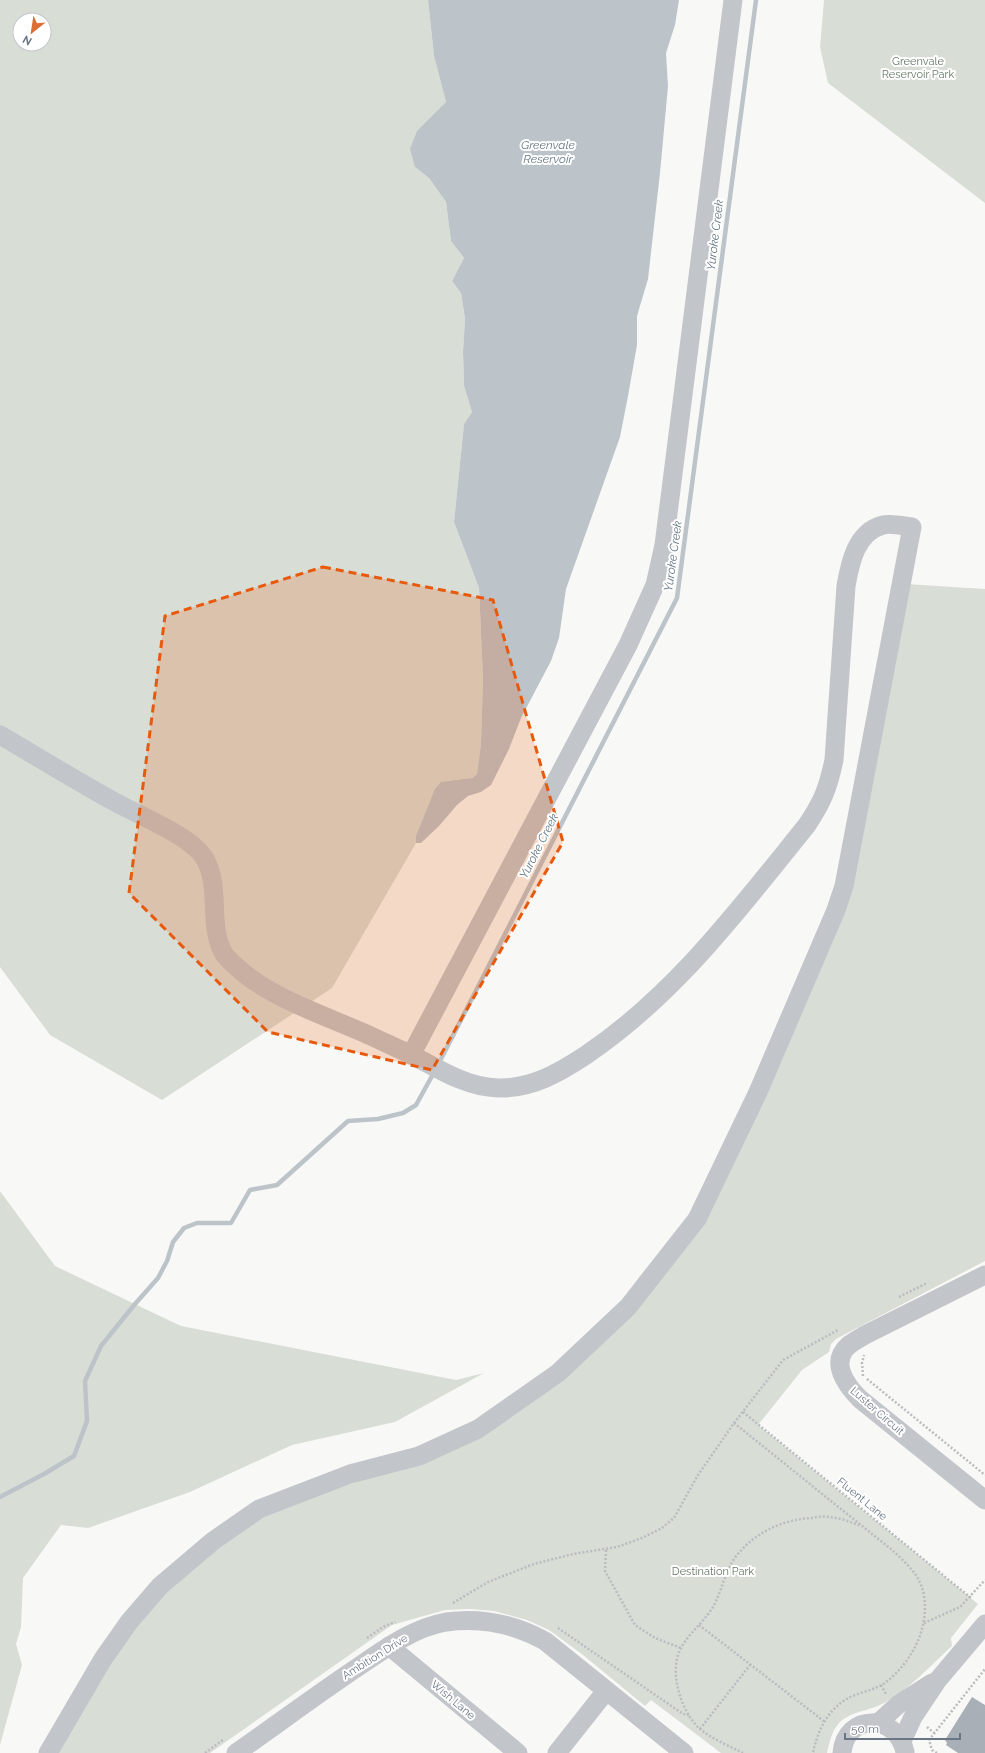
<svg xmlns="http://www.w3.org/2000/svg" width="985" height="1753" font-family="Raleway,sans-serif">
  <rect width="100%" height="100%" fill="#f8f9f6"/>
  <g fill="#d8ddd6" fill-rule="evenodd">
    <path d="M0,0h428l6,56 12,46 -12,13 -19,52 14,11 17,24 5,39 13,17 -12,23 9,12 4,26 -2,33 1,34 8,26 -8,12 -10,98 25,66 4,91 -2,65 -4,30 -5,4 -8,2c-15,14 -49,42 -48,63l-84,145 -170,112 -112,-65 -50,-68zM20,20h24v24h-24z"/>
    <path d="M824,0h161v203l-157,-120 -8,-36z"/>
    <path d="M906,584l79,5v672l-149,78 -5,5 -2,8 -27,18 -44,55 220,179 -27,34 1,8c-22,20 -45,46 -72,59 -15,7 -34,7 -44,22 -5,7 -7,18 -9,26h-106l-70,-53 -6,6 -62,-51 -34,-25 -22,-10 -33,-9 -25,-2 -24,1 -53,15 -182,128h-157l60,-102 53,-65 98,-74 154,-50 142,-84 140,-154 148,-327z"/>
    <path d="M0,1191l55,75 126,60 275,54 28,-7 -89,49 -103,23 -102,47 -102,36 -27,-3 -38,53 -2,49 -5,17 6,21 -22,80z"/>
  </g>
  <path fill="#bcc4ca" d="M428,0h251l-4,25 -9,28 2,33 -8,87 -12,106 -11,37v29l-9,51 -8,41 -54,152 -7,49 -8,23 -30,57 -12,31 -18,36 -10,7 -13,4 -11,9 -18,21 -18,17h-5v-7l19,-47 6,-7 31,-4 5,-4 4,-30 2,-65 -4,-91 -25,-66 10,-98 8,-12 -8,-26 -1,-34 2,-33 -4,-26 -9,-12 12,-23 -13,-17 -5,-39 -17,-24 -14,-11 -5,-18 7,-18 29,-29 -12,-46z"/>
  <g fill="none" stroke-linecap="round" stroke-linejoin="round">
    <g stroke="#bcc4ca" stroke-width="4.5">
      <path d="M439,1063l238,-465 79,-598"/>
      <path d="M0,1497l44,-23 30,-18 13,-35 -2,-40 16,-35 34,-42 23,-26 9,-17 6,-19 11,-14 13,-5h34l19,-33 27,-5 71,-64 30,-2 25,-6 13,-8 16,-29"/>
    </g>
  </g>
  <path fill="#a8afb6" d="M972,1697l13,8v48h-27l-12,-8 1,-2 -2,-3z"/>
  <g fill="none" stroke-linecap="round" stroke-linejoin="round">
    <g stroke="#babcc0" stroke-width="2.5" stroke-dasharray="2 2" stroke-linecap="butt">
      <path d="M899,1297l28,-14"/>
      <path d="M863,1376l-1,-13 2,-8"/>
      <path d="M867,1379l118,96"/>
      <path d="M743,1412l228,186"/>
      <path d="M734,1423l158,127c12,11 27,24 31,41 8,34 -10,70 -37,91 -11,9 -29,10 -41,18 -19,12 -28,33 -32,53"/>
      <path d="M606,1550l-1,21 30,54 20,13 26,10"/>
      <path d="M453,1603l35,-21 46,-18 39,-10 44,-7 25,-9 20,-10 12,-10 24,-43 36,-52 49,-63 55,-30"/>
      <path d="M924,1623l36,-16 25,-27"/>
      <path d="M699,1625l126,97"/>
      <path d="M558,1628l125,86 6,1"/>
      <path d="M367,1638l16,-11 12,-5"/>
      <path d="M881,1685l5,9"/>
      <path d="M927,1727l7,6"/>
      <path d="M700,1729l50,-64"/>
      <path d="M205,1753l19,-14"/>
      <path d="M743,1753c-14,-7 -31,-14 -43,-24 -19,-17 -32,-58 -19,-81 8,-15 23,-26 32,-41 9,-16 12,-37 24,-52 19,-23 45,-35 74,-37 6,-1 12,-2 18,-1 11,1 22,5 32,9"/>
      <path d="M937,1753l-5,-3 -3,-10 56,-71"/>
    </g>
    <g stroke="#c2c5c9" stroke-width="19">
      <path d="M0,735c38,22 76,46 115,67 23,13 77,34 90,57 16,28 3,65 18,93 3,6 10,12 15,16 34,32 95,50 137,70 13,6 26,12 39,18 26,14 53,31 84,32 33,1 61,-15 88,-33 89,-60 154,-147 221,-230 16,-24 21,-37 27,-65l12,-174c4,-23 10,-54 37,-61 8,-2 21,1 29,2l-68,359 -8,24 -78,182 -61,127 -69,88 -70,66 -80,56 -59,27 -69,18 -91,35 -46,32 -53,45 -31,36 -26,37 -55,94"/>
      <path d="M411,1055l217,-410 27,-60 9,-40 69,-545"/>
      <path d="M985,1275l-120,60c-5,3 -11,6 -16,10 -20,17 -3,40 11,54l125,101"/>
      <path d="M389,1646l129,107"/>
      <path d="M878,1723l21,-19 33,-21"/>
      <path d="M902,1741l11,-24 24,-36 48,-57"/>
      <path d="M236,1753c40,-28 79,-57 119,-84 27,-18 57,-41 91,-47 35,-5 68,2 99,19l139,112"/>
      <path d="M557,1753l49,-62"/>
      <path d="M842,1753c3,-40 55,-40 63,-1"/>
    </g>
  </g>
  <path fill="#e8590c" fill-opacity="0.2" stroke="#e8590c" stroke-width="3" stroke-dasharray="8 5" stroke-linejoin="round" d="M323,567l170,33 70,242 -131,228 -164,-38 -139,-139 36,-277z"/>
  <g text-anchor="middle" dominant-baseline="central" stroke-width="4" stroke-linejoin="round" paint-order="stroke">
    <g font-size="11" fill="#667864" stroke="#fff">
      <text x="918" y="61">Greenvale<tspan x="918" dy="13">Reservoir Park</tspan></text>
      <text x="713" y="1571">Destination Park</text>
    </g>
    <g font-size="11" fill="#697686" stroke="#fff">
      <text transform="translate(877 1411) rotate(41)">Luster Circuit</text>
      <text transform="translate(862 1499) rotate(39)">Fluent Lane</text>
      <text transform="translate(375 1657) rotate(-32)">Ambition Drive</text>
      <text transform="translate(453 1700) rotate(40)">Wish Lane</text>
    </g>
    <g font-size="12" font-style="italic" fill="#657781" stroke="#fff">
      <text x="548" y="145">Greenvale<tspan x="548" dy="14">Reservoir</tspan></text>
      <text transform="translate(715 235) rotate(-83)">Yuroke Creek</text>
      <text transform="translate(673 556) rotate(-82)">Yuroke Creek</text>
      <text transform="translate(539 846) rotate(-63)">Yuroke Creek</text>
    </g>
  </g>
  <g transform="translate(32 32) rotate(210)"><circle r="19" fill="#ffffff" stroke="#c3c8cf"/>
  <path d="M0-3L7 15L0 10L-7 15Z" fill="#dc6d33"/>
  <text y="-6" font-size="11" font-weight="bold" text-anchor="middle" fill="#697686">N</text>
  </g>
  <path d="M845 1733v6h115v-6" fill="none" stroke="#697686" stroke-width="2"/>
  <text x="851" y="1733" font-size="12" fill="#697686" stroke="#ffffff" stroke-width="3" paint-order="stroke">50 m</text>
</svg>
